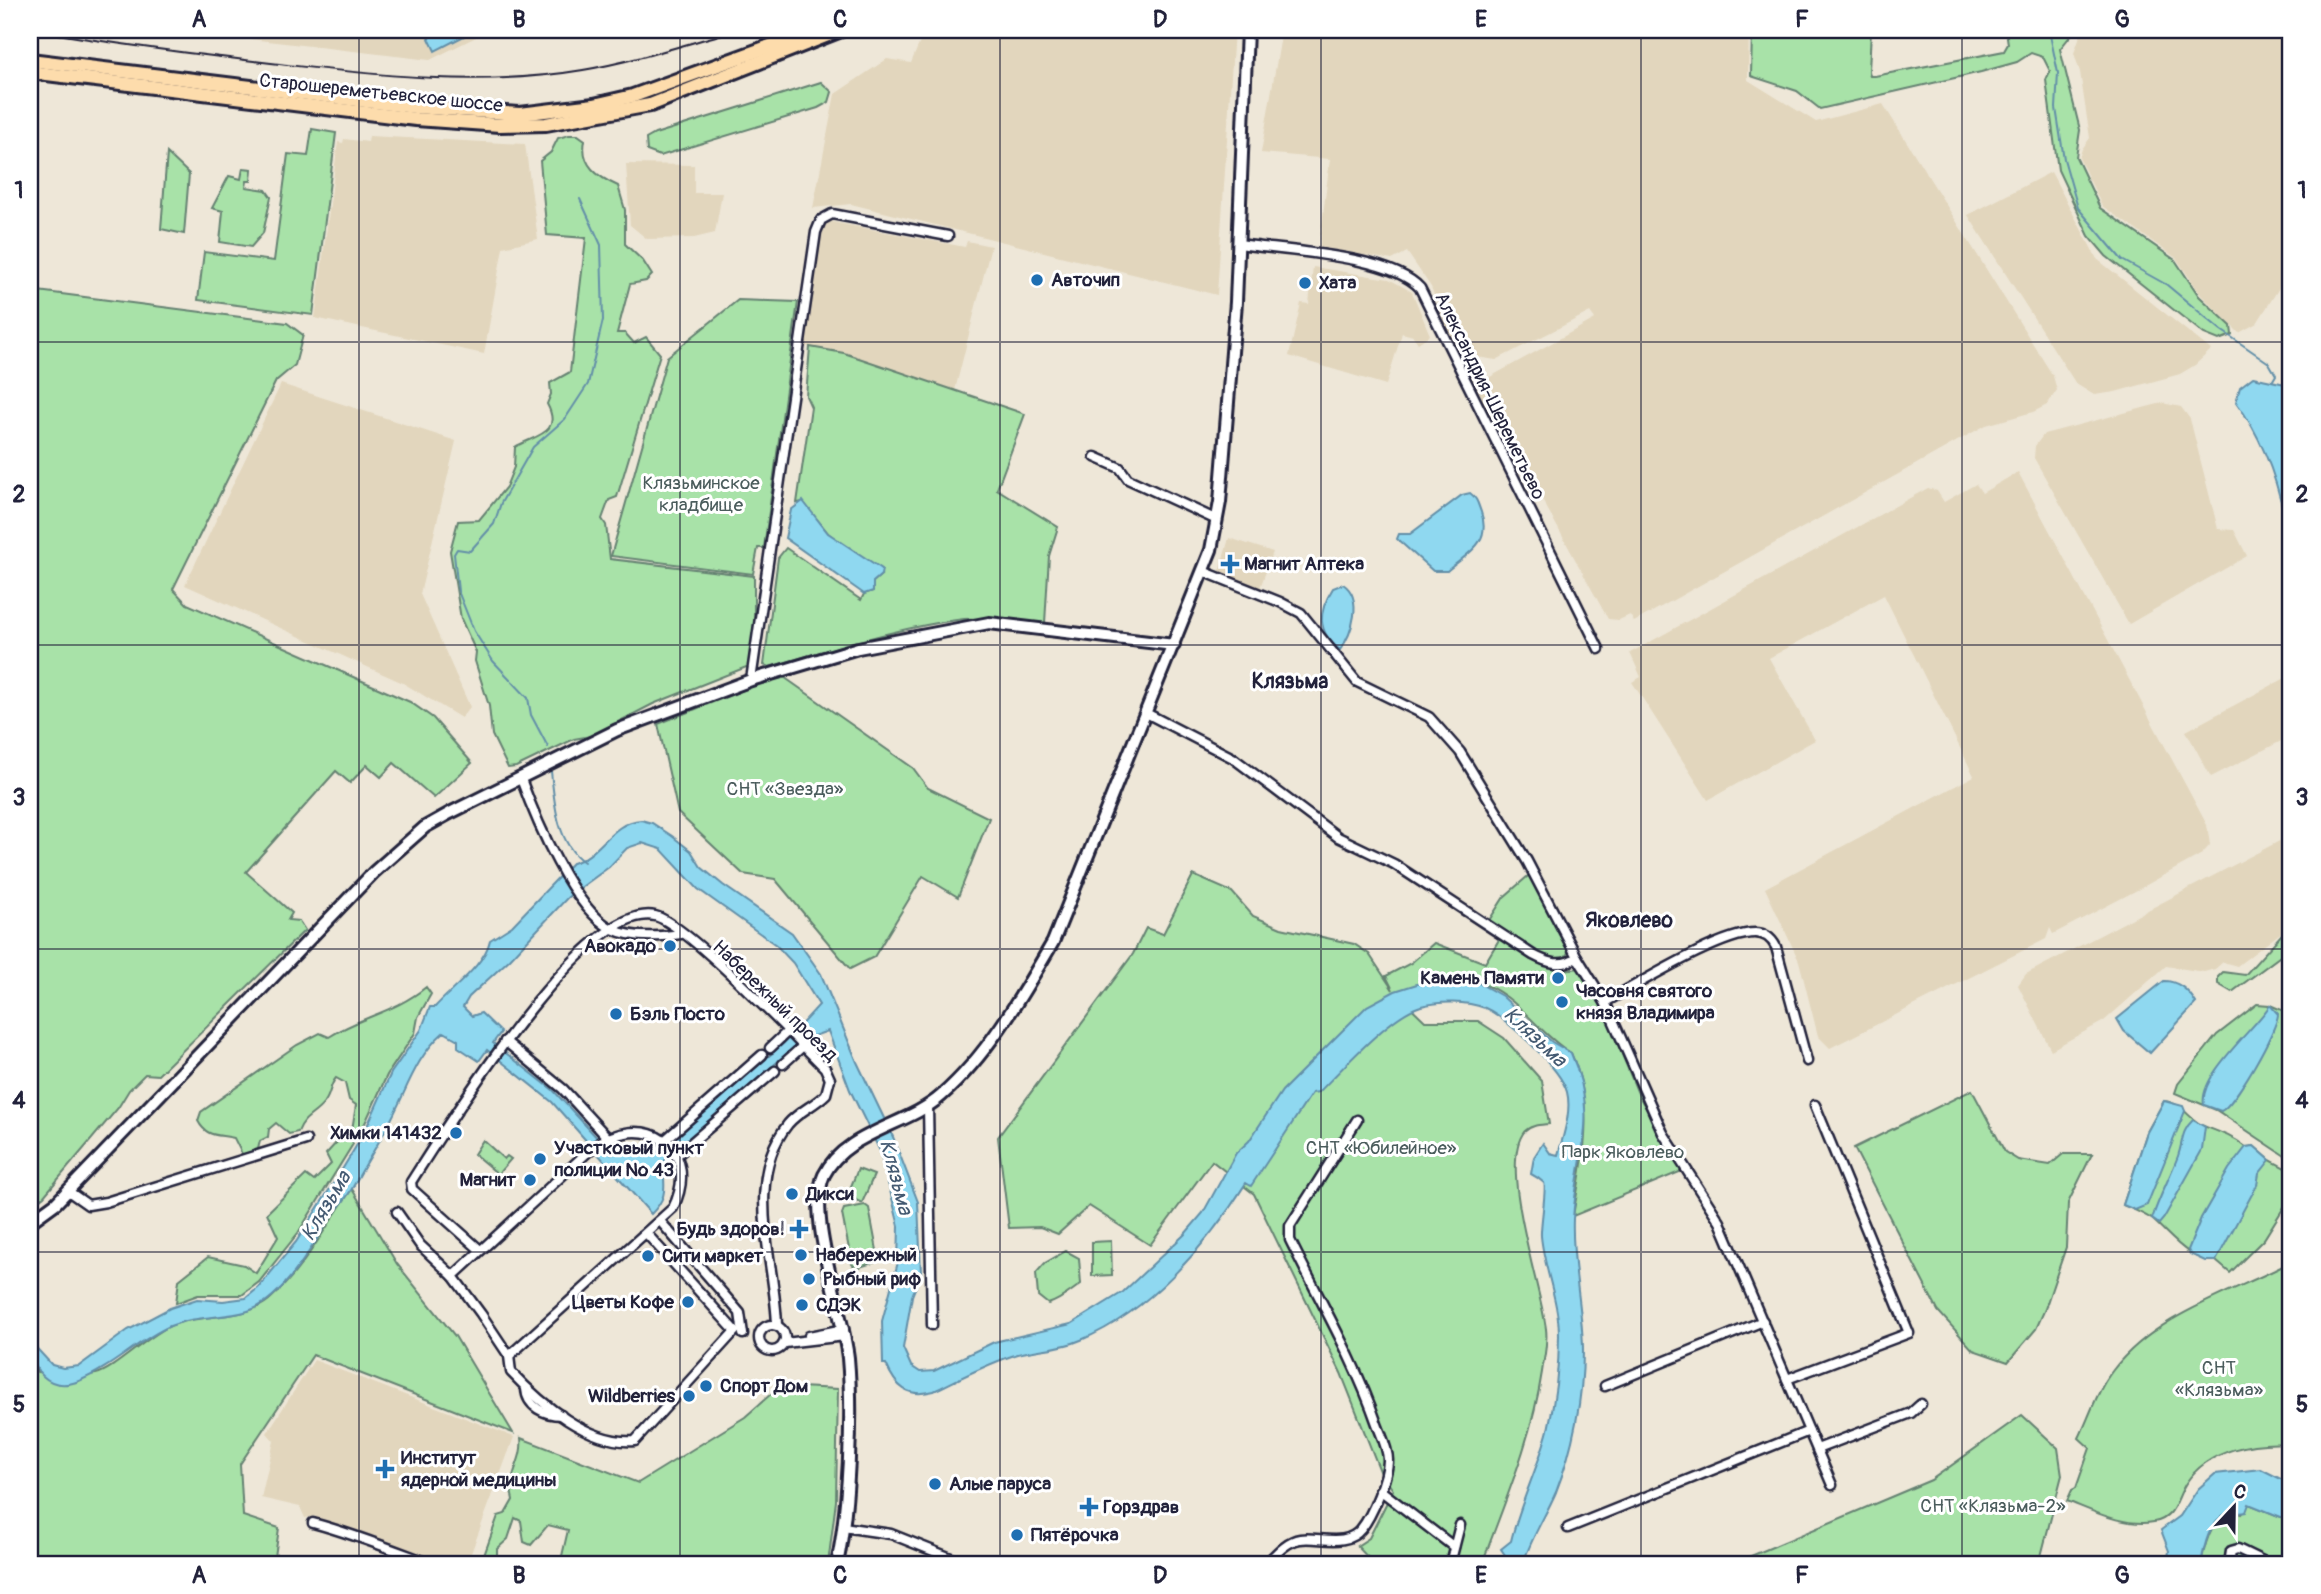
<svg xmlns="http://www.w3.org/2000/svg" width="2321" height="1594" font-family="Pangolin,sans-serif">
  <rect width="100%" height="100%" fill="#eee7d8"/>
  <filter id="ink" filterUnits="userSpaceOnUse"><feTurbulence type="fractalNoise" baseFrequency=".0143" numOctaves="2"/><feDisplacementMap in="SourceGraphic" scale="14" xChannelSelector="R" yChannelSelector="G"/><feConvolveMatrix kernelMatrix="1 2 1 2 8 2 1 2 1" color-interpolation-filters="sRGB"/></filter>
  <g filter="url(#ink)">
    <g fill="#e2d6bd">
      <path d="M173,30h317l-60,30z"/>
      <path d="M925,30h309l-17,265 -366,-91 -38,4 22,-114 52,-35 24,4z"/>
      <path d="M1282,30h467l-1,50 68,42 67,-18 170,272 4,14 -10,15 -14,7 -47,13 -352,197 -4,-7 -11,5 -11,-1 -88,-160 -7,3 -36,-73 13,-12 105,-58 -5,-7 -94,48 -39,-6 -26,-67 -24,-35 -15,8 -73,-13 11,-88 -69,-6z"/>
      <path d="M2082,30h209v239l-34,54 -18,10 -38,-38 -25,-37 -74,-52 -23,-48 3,-9 8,-11 -10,-66 -6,-19z"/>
      <path d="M369,136l156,8 13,95 -35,8 -19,107 -169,-36 23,-176 5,1 1,-4 24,3z"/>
      <path d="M626,164l68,1v28h28l-7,40 -21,5 -47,1 -17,-14z"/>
      <path d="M2051,172l46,87 114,91 -16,15 -15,9 -65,18 -21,3 -18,-11 -108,-169z"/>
      <path d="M827,221l138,26 2,-6 24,5 -36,144 -111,-37 -40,-7 16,-118z"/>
      <path d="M1313,267l76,12 23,13 18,43 -12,8 -5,-7 -11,-3 -16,52 -97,-29 12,-53 8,1z"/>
      <path d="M281,384l175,57 -36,153 50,113 -9,11 -58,-35 -218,-98z"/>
      <path d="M2162,403l19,4 9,12 28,110 16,1 13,26 -118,68 -95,-166 1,-12 9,-12z"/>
      <path d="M2018,472l189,353 3,20 -8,9 -61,34 -88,46 -3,-6 -4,11 -216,109 -12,-12 -19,-75 -34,-73 209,-112 -90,-181 -115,63 46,82 -107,60 -76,-118 9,-5 -11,-24 298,-165 9,3 7,11 32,-18 6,9z"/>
      <path d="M1229,538l44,14 -13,36 -41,-15z"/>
      <path d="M2291,675v61l-80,41 -25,-46z"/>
      <path d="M2291,835v90l-54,41 -14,-4 -8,7 -11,3 -38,-6 -62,55 -53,29 -33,-65 8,-11z"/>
      <path d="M314,1360l200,77 -47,127h-12l-2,-5 -9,-4 -7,9 -48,-18 -14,-10 -55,-14 -5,-6 -10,2 -5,-11 -39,-9 13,-57 -7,-8z"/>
    </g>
    <g fill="#a8e2a8" stroke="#658272" stroke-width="2">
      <path d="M1752,30h119l-2,41 1,5h5l129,-25 4,-7 -2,-14h69l-15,19 20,81 -4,27 24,51 75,52 24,36 32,30 1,9 -13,5 -15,-6 -98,-78 -17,-20 -31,-66 -12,-90 4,-9 -7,-14 -12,-4 -14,9 -36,10 -161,37 -23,-18 -46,-15z"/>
      <path d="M821,82l11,10 -3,10 -11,6 -158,48 -13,-5 -1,-12 9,-5z"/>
      <path d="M312,129l24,4 -23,182 -115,-15 6,-48 70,9 14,-107 20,2z"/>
      <path d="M569,135h9l7,5c-5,25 13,37 33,46l7,24v34l18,17 9,14 -6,6 -16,3 -13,49h8l9,10 12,-6 14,17 -43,143 -8,3 -7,19 4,6 4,34 144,17v50l-5,40 -96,38 -62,32 -17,3 -58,28 -8,1 -16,-33 -3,-29 -14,-45 1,-9 -15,-33 -11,-68 8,-30 21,-1 27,-33 8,-20 1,-20c20,-12 48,-13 32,-43l4,-10 -1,-11 20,-11 16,-134 -39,-3 -7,-74 11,-9 7,-14z"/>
      <path d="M167,153l22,21 -5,60 -23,-5z"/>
      <path d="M243,168l9,1 -1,12h-4l-1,6 20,3 5,7 -8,36 -12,14 -31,-5 3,-31 -11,-3 17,-32 12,3z"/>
      <path d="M30,290l257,33 16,12 -8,30 -19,16 -103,208 14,15 223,98 23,16 39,45 -38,35 -40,-35 -13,14 -14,-12 -17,18 -14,-12 -90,101 46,41 -4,7 11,1 6,9 -147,145 -13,-1 -16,16 -11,18 -74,88 -14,11z"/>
      <path d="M738,300l60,2 -34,246h-6l-5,26 -142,-18 56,-199z"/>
      <path d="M810,347l34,6 181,61 -28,75 61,38 -9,29 -4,67c-21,6 -56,-7 -81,-4 -66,8 -131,30 -195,48l-5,-2 14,-107 8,-10 75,52 3,-6 9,-3v-9l8,-7 -53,-42 -25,-31 -6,1 14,-96 -5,-11z"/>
      <path d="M781,675l132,93 15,20 61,30 -31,79 -35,-21 -49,81 -24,12 -75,-90 -32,-5 -65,-61 -20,-89z"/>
      <path d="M1193,875l39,17 21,24 28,12 73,16 15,10 24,36 -7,-14 25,-13 23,-20 51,20 15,-25c24,16 49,37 79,30l23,37 37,91 43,75 -109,45c10,-59 23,-106 -2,-163 -33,-19 -56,-62 -95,-71 -13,-4 -64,8 -81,10l30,29h53l26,17 38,43 7,43c-9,1 -19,1 -25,8 -26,34 17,155 22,197 2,14 -2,29 -4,43 -10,67 -37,129 -60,192h-108l-17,-18 12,-8 24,-48 -13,-19 -39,-98 -87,-179 -42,-33 -62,84 -61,-39 -31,28 -18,-7 -31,1 -11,-91 135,-183 13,-26 17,6z"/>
      <path d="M1528,876h4l37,75 -6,9 -27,-6 -48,-32 16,-25z"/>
      <path d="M2291,924v24l-59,44 -14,-8v-7l5,-5 22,3z"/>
      <path d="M426,987l5,7 -13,23 -3,16 -28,42 -27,59 -8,-4 4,-25 -7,-5 -4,-17 -9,-5c-7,8 -5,17 -12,25 -9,12 -20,13 -26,29l-9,2 -13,-11 -7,6 -1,8 -8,4 -2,8 -7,6 -9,-1 -8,-16c-16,-4 -27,0 -36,-17l3,-9 96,-67 23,-12 9,4c32,-21 65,-24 97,-50z"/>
      <path d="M2257,1004l13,1 21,9v146l-75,-50 -41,-17 3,-9 39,-49z"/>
      <path d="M1972,1090l33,62 13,8 32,5 13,-11h29l-24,49 -2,44 -21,62 -9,20 -28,33 -35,-12 -35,-39 -84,-163z"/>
      <path d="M2164,1101c20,2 25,20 42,26 16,6 27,10 40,20l8,-1 16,14 21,11v25l-27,43 -34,34 -14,-12c-26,1 -45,-25 -63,-41 -8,-6 -21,-11 -30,-15l24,-73z"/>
      <path d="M349,1129l4,15 -55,89 -39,49 -17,13h-44l-22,8 3,-23 29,-23 36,8 12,8 22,-36 -11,-24 39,-38 8,6 17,-17 -5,-10z"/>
      <path d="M483,1140l21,19 3,-3 4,3 -13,15 -24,-20z"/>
      <path d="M858,1169l16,6 -12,28 -15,-7z"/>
      <path d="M352,1189l45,75 58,72 58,97 -200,-78 -73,109 3,52 36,12 -5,36h-244v-203l7,11c18,1 41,5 59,2 18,-4 52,-39 76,-49 30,-12 72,-4 97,-25 34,-29 57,-75 83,-111z"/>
      <path d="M865,1205l4,3 10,53 -23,7 -4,-4 -10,-50 2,-5z"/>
      <path d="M1111,1241l1,34 -20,1v-34z"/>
      <path d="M1066,1251l13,7 2,26c-10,7 -21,17 -33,20l-10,-8 -2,-23 9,-10z"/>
      <path d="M2291,1262v182c-36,-3 -83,5 -105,39 -10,15 -10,35 -32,39 -30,5 -59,-10 -87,-21l5,-11 4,-2 14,-40 -11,-10c10,-21 19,-49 34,-68 42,-55 118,-77 178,-108z"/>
      <path d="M780,1386l58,3 -2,112 -8,63h-262l-4,-8 6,-26 -20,-5 -17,20 -7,-3 -3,-21 -6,-3 -7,21 -11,10v8l14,7h-30l17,-48 7,-2 8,-14c-7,-26 11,-38 8,-62l117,45 107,-66z"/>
      <path d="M2022,1415l36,33 4,27 -23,89h-307l199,-84z"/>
      <path d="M2249,1504l42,17v43h-90c4,-21 12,-57 40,-50z"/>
    </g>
    <g fill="#8fd8f0" stroke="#638fa8" stroke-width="2" fill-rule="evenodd">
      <path d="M425,30h36l3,6 -29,15z"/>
      <path d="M2253,377l32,7 6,6v165c-7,-54 -22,-109 -55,-153l4,-15z"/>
      <path d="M1470,493c7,5 8,11 11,19 11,31 -13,41 -34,59h-14l-36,-32 2,-5h11l52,-39z"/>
      <path d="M803,501l25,32 54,36 -1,6 -8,7v9l-9,3 -79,-56 6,-28z"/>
      <path d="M1343,584c21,14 9,50 -3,66 -24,-19 -22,-38 -7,-62z"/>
      <path d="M641,820l11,3 20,13 19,15 10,16 22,18 69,48 29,41 36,88 36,75 25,65 3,71 -9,23 -9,52 8,18 9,6 14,-1 60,-29 77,-18 52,-32 62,-58 18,-21 33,-60 13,-12 33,-50 85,-85 28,-15 44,-14 36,4 27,15 50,46 19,11c29,66 6,100 2,166 -2,44 10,88 10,132 0,47 -10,98 -27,141 -11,25 -25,46 -33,72h-23l5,-9 -4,-6 10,-8c9,-38 27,-73 37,-111 7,-30 11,-64 11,-95 0,-34 -15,-66 -18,-99 -1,-10 6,-48 3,-53 -3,-3 -9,-7 -13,-9l3,-17 9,-14 7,10 8,2c5,-19 14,-43 9,-63 -6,-23 -61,-75 -82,-84 -19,-7 -45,-7 -64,-2 -31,9 -79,63 -102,86l-7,1 -61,93 -5,-3c-38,61 -97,129 -165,157 -20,9 -43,9 -63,14 -30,9 -57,24 -84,37 -26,7 -38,-3 -48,-27h-3l-1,-43 16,-59 1,-36 -19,-75 -30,-61 -22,-59 -20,7 -17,12 -126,110c-5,21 8,33 -14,54l-99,-112 -65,-52 -8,11 -21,-14v-7l-14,-8c-30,26 -38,62 -57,95 -11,21 -23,39 -34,60 -6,11 -15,20 -22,30 -19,29 -48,83 -83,94 -26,8 -53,4 -78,15 -33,15 -57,41 -91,55 -31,12 -49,-12 -49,-40l22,24 11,3 16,-2 49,-36 42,-22 27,-9 26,2 23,-3 12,-10 38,-46 44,-69 24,-40 27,-60 30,-43 9,-23h5c17,-19 50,-42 55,-67l22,-14 60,-63c28,-6 38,-41 69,-43zM642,843l19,6 37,40 78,56 17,18 26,42 -35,38 -126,109 -22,-6 -24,8 -59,-64 -60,-47 8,-11 -20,-19 -9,3 -9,-9 6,-10 41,-38 58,-62 41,-30 18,-19z"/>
      <path d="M2164,981c14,0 25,10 32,22l-46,50 -26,-22 -7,-12z"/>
      <path d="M2270,1005l8,9c0,15 -44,92 -57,97l-17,-6c-6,-30 53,-78 66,-100z"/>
      <path d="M2164,1101l19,5 2,5 -38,94 -12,5 -12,-5 24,-73z"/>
      <path d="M2193,1120l12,7 -3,23 -38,68 -5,6 -7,-5c7,-22 18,-42 26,-63 5,-14 3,-25 15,-36z"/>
      <path d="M2254,1146l16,14 -11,14 -2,11 -41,76h-11l-15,-7 -2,-4 13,-32 28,-49 17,-22z"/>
      <path d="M2261,1469l30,15v37l-42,-17 -3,8c-7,2 -12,-1 -18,1 -19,7 -24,34 -27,51h-34l2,-13 -8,-21 19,-14 18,-27 17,-15z"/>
    </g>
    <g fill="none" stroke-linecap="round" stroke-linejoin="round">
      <g stroke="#638fa8" stroke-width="2">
        <path d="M2049,30l9,43 -2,35 8,51 14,49 44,52 45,25 54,45 48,33 7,12 -3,5"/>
        <path d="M548,747l-17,-32 -3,-17 -35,-37 -19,-30 -16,-40 -4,-37 3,-5 13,2 24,-27 7,-21 32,-56 32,-28 23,-35 15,-64 -2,-75 -21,-46"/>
        <path d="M551,771c3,30 6,73 33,91"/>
      </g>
      <defs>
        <g id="street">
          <path d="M1239,244c45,7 151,11 181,44l179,361"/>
          <path d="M1095,457l25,11 8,11 89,41"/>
          <path d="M1205,572l75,30 21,11 56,69 72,35 31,35 67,109 50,96 28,45 58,131 57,89 112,263"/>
          <path d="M751,680l65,-448 5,-12 11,-6 116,22"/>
          <path d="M1146,713l87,45 105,79 56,27 139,91c15,8 29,13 44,2"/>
          <path d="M521,779c15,41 52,130 91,150 21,10 48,8 69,5"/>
          <path d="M1605,1002c34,-18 115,-69 150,-69 10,0 17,6 21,14l31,114"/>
          <path d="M505,1041l58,48 44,48"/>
          <path d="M770,1048l18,-17"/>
          <path d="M783,1064l20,-18"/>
          <path d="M928,1106l4,219"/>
          <path d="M664,1141l98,-86"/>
          <path d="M676,1156l99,-85"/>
          <path d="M68,1191l20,14 18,-3 200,-62"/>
          <path d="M397,1212l23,33 33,31 28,38 28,42 2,16c29,31 78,73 124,69l100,-110"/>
          <path d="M660,1221l80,92 3,21"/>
          <path d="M646,1233l89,98"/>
          <path d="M479,1249l-67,-60 -1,-7c35,-55 174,-281 244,-266 31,7 142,124 170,152l5,11 -4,15c-12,12 -27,17 -38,30 -45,56 -13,137 -11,201"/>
          <path d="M453,1276l138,-127c52,-41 112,-2 82,59l-164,148"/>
          <circle cx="772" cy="1338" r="13"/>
          <path d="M809,1336l35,-7"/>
          <path d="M785,1343l60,-7"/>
          <path d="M1787,1379l122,-46 -94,-228"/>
          <path d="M1605,1386l158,-65"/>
          <path d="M526,1389c1,18 19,26 35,26"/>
          <path d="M1817,1449l94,-36 10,-9"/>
          <path d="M1380,1490l74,57"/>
          <path d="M313,1523c41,11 78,26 118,41"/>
          <path d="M843,1527l48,7 75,30"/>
          <path d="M1568,1528l241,-97"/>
          <path d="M1266,1564c9,-9 20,-23 34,-25 19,-3 46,9 61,-10 11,-13 27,-52 27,-69 0,-12 -7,-25 -11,-36 -22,-64 -57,-123 -87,-184v-14l67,-106"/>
          <path d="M1450,1564l10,-39"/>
          <path d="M2229,1564l2,-13 7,-2 31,15"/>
        </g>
        <g id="secondary">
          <path d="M30,1222l26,-19 318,-331 51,-45 25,-14 167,-83 134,-50 107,-32 131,-25 185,22"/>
          <path d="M837,1564c12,-56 16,-149 11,-206 -5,-46 -42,-144 -24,-183 21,-43 83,-49 117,-79 47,-41 81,-101 112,-154l158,-392 9,-48 16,-200 11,-272"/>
        </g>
        <g id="primary">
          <path d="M30,60l385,47 105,7 74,-9 39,-9 181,-66"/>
          <path d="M30,72l386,47 84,6 46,-1 104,-19 191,-75"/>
        </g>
      </defs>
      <use href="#street" stroke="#22223b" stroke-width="13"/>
      <use href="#secondary" stroke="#22223b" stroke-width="16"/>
      <use href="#primary" stroke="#22223b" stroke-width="18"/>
      <use href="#street" stroke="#fff" stroke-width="8"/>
      <use href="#secondary" stroke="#fff" stroke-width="10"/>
      <use href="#primary" stroke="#fddcac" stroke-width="12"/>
      <path stroke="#22223b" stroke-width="2" d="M35,30c83,15 168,25 252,35 99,11 197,22 296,5 53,-9 103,-26 154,-40"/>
    </g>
  </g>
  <path fill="none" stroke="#22223b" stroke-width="2" stroke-opacity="0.55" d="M359,30v1534M680,30v1534M1000,30v1534M1321,30v1534M1641,30v1534M1962,30v1534M30,342h2261M30,645h2261M30,949h2261M30,1252h2261"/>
  <g fill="#1f6fb2" stroke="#fff" stroke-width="2.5">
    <circle cx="1037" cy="280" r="7"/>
    <circle cx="1305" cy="283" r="7"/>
    <path d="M1226.5 553.5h7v7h7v7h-7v7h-7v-7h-7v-7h7z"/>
    <circle cx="670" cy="946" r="7"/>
    <circle cx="1558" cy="978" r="7"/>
    <circle cx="1562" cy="1002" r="7"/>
    <circle cx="616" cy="1014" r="7"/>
    <circle cx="456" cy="1133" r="7"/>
    <circle cx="540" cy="1159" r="7"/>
    <circle cx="530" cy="1180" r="7"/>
    <circle cx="792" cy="1194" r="7"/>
    <path d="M795.5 1218.5h7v7h7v7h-7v7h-7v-7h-7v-7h7z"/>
    <circle cx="801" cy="1255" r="7"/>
    <circle cx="648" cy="1256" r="7"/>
    <circle cx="809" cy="1279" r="7"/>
    <circle cx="688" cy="1302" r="7"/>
    <circle cx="802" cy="1305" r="7"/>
    <circle cx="706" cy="1386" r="7"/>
    <circle cx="689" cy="1396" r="7"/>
    <path d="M381.5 1458.5h7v7h7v7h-7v7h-7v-7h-7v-7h7z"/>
    <circle cx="935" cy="1484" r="7"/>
    <path d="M1085.5 1496.5h7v7h7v7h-7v7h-7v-7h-7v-7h7z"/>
    <circle cx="1017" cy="1535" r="7"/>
  </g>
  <g text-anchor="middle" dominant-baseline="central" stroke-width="6" stroke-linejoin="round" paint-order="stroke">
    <g font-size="19" fill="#22223b" stroke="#fff">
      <text transform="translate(381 93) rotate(6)">Старошереметьевское шоссе</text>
      <text transform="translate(1490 396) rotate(64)">Александрия-Шереметьево</text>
      <text transform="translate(775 1001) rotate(44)">Набережный проезд</text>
    </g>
    <g font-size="19" font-weight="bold" fill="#22223b" stroke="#fff" text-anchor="start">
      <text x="1051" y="280">Авточип</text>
      <text x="1319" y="283">Хата</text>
      <text x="1244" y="564">Магнит Аптека</text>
      <text x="656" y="946" text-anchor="end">Авокадо</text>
      <text x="1544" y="978" text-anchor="end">Камень Памяти</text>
      <text x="1576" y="991">Часовня святого<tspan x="1576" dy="22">князя Владимира</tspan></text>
      <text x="630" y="1014">Бэль Посто</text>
      <text x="442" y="1133" text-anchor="end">Химки 141432</text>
      <text x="554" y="1148">Участковый пункт<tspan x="554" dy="22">полиции № 43</tspan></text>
      <text x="516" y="1180" text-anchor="end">Магнит</text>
      <text x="806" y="1194">Дикси</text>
      <text x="785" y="1229" text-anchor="end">Будь здоров!</text>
      <text x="815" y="1255">Набережный</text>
      <text x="662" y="1256">Сити маркет</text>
      <text x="823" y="1279">Рыбный риф</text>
      <text x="674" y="1302" text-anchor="end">Цветы Кофе</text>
      <text x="816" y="1305">СДЭК</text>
      <text x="720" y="1386">Спорт Дом</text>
      <text x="675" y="1396" text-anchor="end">Wildberries</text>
      <text x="401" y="1458">Институт<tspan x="401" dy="22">ядерной медицины</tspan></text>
      <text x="949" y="1484">Алые паруса</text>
      <text x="1103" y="1507">Горздрав</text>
      <text x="1031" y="1535">Пятёрочка</text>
    </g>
    <g font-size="19" fill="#4a5c5c" stroke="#fff">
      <text x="701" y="483">Клязьминское<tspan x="701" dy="22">кладбище</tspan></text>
      <text x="785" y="789">СНТ «Звезда»</text>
      <text x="1381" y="1148">СНТ «Юбилейное»</text>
      <text x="1623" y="1152">Парк Яковлево</text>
      <text x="2219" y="1368">СНТ<tspan x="2219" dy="22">«Клязьма»</tspan></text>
      <text x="1993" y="1506">СНТ «Клязьма-2»</text>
    </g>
    <g font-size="21" font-weight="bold" fill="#22223b" stroke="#fff">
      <text x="1290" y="681">Клязьма</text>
      <text x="1629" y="920">Яковлево</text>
    </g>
    <g font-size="21" font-style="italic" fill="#435971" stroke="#fff">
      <text transform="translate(1535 1037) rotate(43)">Клязьма</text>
      <text transform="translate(896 1177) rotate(75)">Клязьма</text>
      <text transform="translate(326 1206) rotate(-59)">Клязьма</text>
    </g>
  </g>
  <rect width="2321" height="1594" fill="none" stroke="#fff" stroke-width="77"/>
  <g transform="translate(2234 1507) rotate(22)" stroke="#ffffff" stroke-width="5" paint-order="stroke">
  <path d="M0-5L12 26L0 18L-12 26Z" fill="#22223b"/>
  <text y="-10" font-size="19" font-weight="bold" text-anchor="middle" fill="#22223b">С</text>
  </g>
  <rect x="38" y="38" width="2244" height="1518" fill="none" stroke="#22223b" stroke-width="2.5"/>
  <g font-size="23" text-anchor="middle" font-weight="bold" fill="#22223b">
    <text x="199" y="27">A</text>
    <text x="519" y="27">B</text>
    <text x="840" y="27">C</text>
    <text x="1160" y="27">D</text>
    <text x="1481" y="27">E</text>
    <text x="1802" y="27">F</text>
    <text x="2122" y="27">G</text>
    <text x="19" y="198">1</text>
    <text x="2302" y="198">1</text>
    <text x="19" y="502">2</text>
    <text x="2302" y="502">2</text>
    <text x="19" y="805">3</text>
    <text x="2302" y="805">3</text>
    <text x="19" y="1108">4</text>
    <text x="2302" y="1108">4</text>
    <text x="19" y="1412">5</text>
    <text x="2302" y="1412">5</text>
    <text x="199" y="1583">A</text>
    <text x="519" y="1583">B</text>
    <text x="840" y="1583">C</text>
    <text x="1160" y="1583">D</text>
    <text x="1481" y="1583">E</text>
    <text x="1802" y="1583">F</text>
    <text x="2122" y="1583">G</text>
  </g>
</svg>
